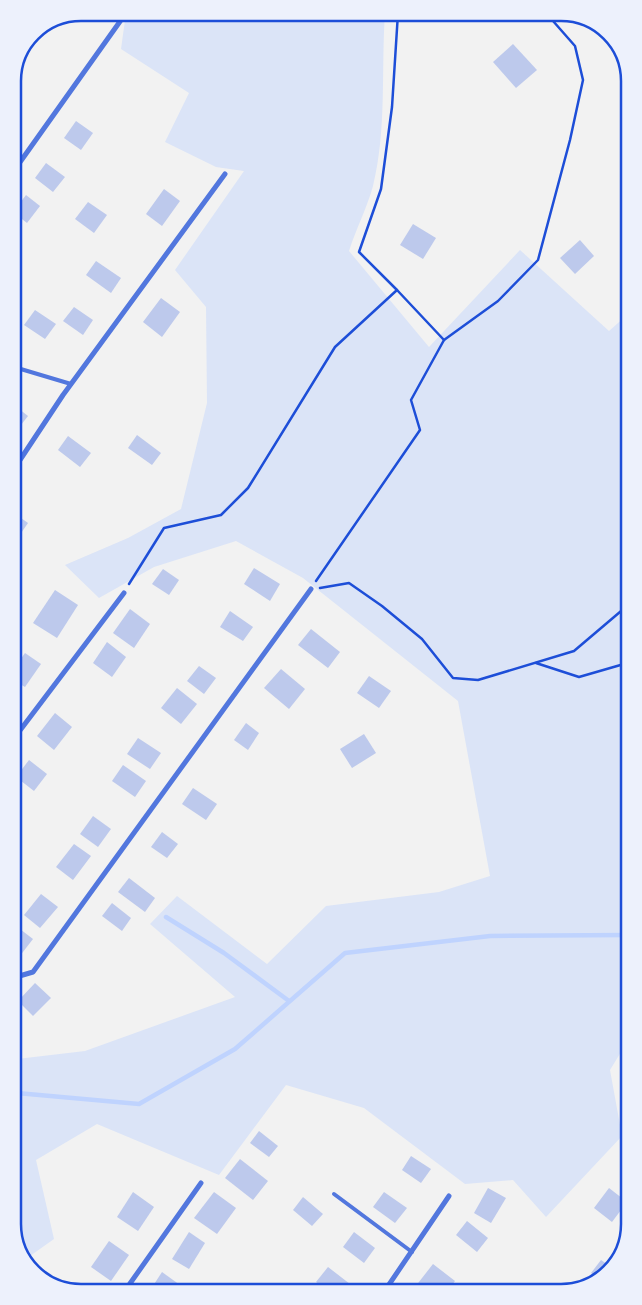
<svg xmlns="http://www.w3.org/2000/svg" width="642" height="1305" font-family="Rubik,sans-serif">
  <rect width="100%" height="100%" fill="#f2f2f2"/>
  <path fill="#dbe4f7" d="M126,13h259c-4,57 2,116 -12,173 -6,22 -17,43 -24,65l80,96 91,-97 89,81 17,-15 3,723 -19,31 12,66 -76,81 -33,-37 -48,4 -101,-76 -78,-23 -67,90 -122,-51 -61,36 18,79 -24,17 -10,-3 -2,-3 -1,-191 68,-8 150,-54 -85,-73 27,-28 90,68 59,-58 113,-14 51,-16 -32,-175 -155,-123 -67,-37 -82,26 -55,31 -34,-33 63,-27 53,-29 26,-106 -1,-96 -31,-37 69,-99 -28,-4 -51,-25 24,-49 -68,-44z"/>
  <g fill="none" stroke-linecap="round" stroke-linejoin="round">
    <g stroke="#bfd3fe" stroke-width="4.5">
      <path d="M166,917l58,36 65,48"/>
      <path d="M17,1093l122,11 96,-55 110,-96 145,-17 138,-1"/>
    </g>
  </g>
  <g fill="#bdc9ec">
    <path d="M513,44l24,26 -21,18 -23,-26z"/>
    <path d="M14,73l5,3 -6,13v-12z"/>
    <path d="M76,121l17,12 -12,17 -17,-12z"/>
    <path d="M46,163l19,14 -12,15 -18,-14z"/>
    <path d="M164,189l16,12 -18,25 -16,-12z"/>
    <path d="M26,195l14,11 -13,17 -14,-11z"/>
    <path d="M88,202l19,13 -13,18 -19,-14z"/>
    <path d="M413,224l23,14 -13,21 -23,-14z"/>
    <path d="M580,240l14,16 -19,18 -15,-16z"/>
    <path d="M96,261l25,17 -10,15 -25,-18z"/>
    <path d="M161,298l19,14 -18,25 -19,-15z"/>
    <path d="M74,307l19,13 -10,15 -20,-14z"/>
    <path d="M35,310l21,14 -11,15 -21,-14z"/>
    <path d="M14,405l14,11 -14,18z"/>
    <path d="M137,435l24,18 -9,12 -24,-17z"/>
    <path d="M68,436l23,17 -11,14 -22,-17z"/>
    <path d="M14,513l14,10 -13,19z"/>
    <path d="M254,568l26,16 -10,17 -26,-17z"/>
    <path d="M163,569l16,11 -10,15 -17,-11z"/>
    <path d="M55,590l23,15 -21,33 -24,-15z"/>
    <path d="M130,609l20,15 -16,24 -21,-15z"/>
    <path d="M230,611l23,16 -10,14 -23,-14z"/>
    <path d="M311,629l29,23 -12,16 -30,-23z"/>
    <path d="M107,642l19,15 -14,20 -19,-14z"/>
    <path d="M25,653l16,11 -16,23 -10,-6v-14z"/>
    <path d="M199,666l17,12 -12,16 -17,-13z"/>
    <path d="M281,669l24,20 -16,20 -25,-21z"/>
    <path d="M369,676l22,15 -12,17 -22,-15z"/>
    <path d="M177,688l20,16 -16,20 -20,-16z"/>
    <path d="M55,713l17,14 -18,23 -17,-14z"/>
    <path d="M246,723l13,10 -11,17 -14,-10z"/>
    <path d="M364,734l12,19 -24,15 -12,-19z"/>
    <path d="M138,738l23,15 -11,16 -23,-15z"/>
    <path d="M29,760l18,14 -13,17 -18,-14z"/>
    <path d="M123,765l23,16 -11,16 -23,-16z"/>
    <path d="M193,788l24,16 -11,16 -24,-16z"/>
    <path d="M93,816l18,13 -13,18 -18,-13z"/>
    <path d="M162,832l16,12 -11,14 -16,-11z"/>
    <path d="M74,844l17,12 -18,24 -17,-13z"/>
    <path d="M129,878l26,20 -10,14 -27,-20z"/>
    <path d="M41,894l17,13 -18,21 -16,-13z"/>
    <path d="M112,903l19,15 -9,13 -20,-15z"/>
    <path d="M16,926l17,13 -17,22z"/>
    <path d="M35,983l16,15 -18,18 -15,-15z"/>
    <path d="M259,1131l19,15 -9,11 -19,-14z"/>
    <path d="M411,1156l20,13 -10,14 -19,-13z"/>
    <path d="M240,1159l28,22 -15,19 -28,-22z"/>
    <path d="M488,1188l18,10 -15,25 -17,-10z"/>
    <path d="M609,1188l18,14 -15,20 -18,-14z"/>
    <path d="M133,1192l21,15 -16,24 -21,-14z"/>
    <path d="M214,1192l22,16 -19,26 -23,-16z"/>
    <path d="M384,1192l23,16 -12,15 -22,-16z"/>
    <path d="M303,1197l20,17 -11,12 -19,-16z"/>
    <path d="M467,1221l21,17 -11,14 -21,-17z"/>
    <path d="M189,1232l16,11 -16,26 -17,-10z"/>
    <path d="M354,1232l21,16 -11,15 -21,-16z"/>
    <path d="M626,1235l-6,20 -5,-4z"/>
    <path d="M109,1241l20,14 -18,26 -20,-14z"/>
    <path d="M601,1260l10,7 -13,11 -7,-5z"/>
    <path d="M433,1264l22,17 -6,8h-32l-2,-2z"/>
    <path d="M328,1267l22,17 -4,6h-19l-11,-8z"/>
    <path d="M162,1272l18,13 -5,6 -26,1z"/>
  </g>
  <g fill="none" stroke-linecap="round" stroke-linejoin="round">
    <g stroke="#1d4ed8" stroke-width="2.5">
      <path d="M397,290l47,50"/>
      <path d="M316,581l104,-151 -9,-30 33,-60 54,-39 40,-41 32,-120 13,-60 -8,-34 -29,-33"/>
      <path d="M129,584l35,-56 57,-13 27,-27 87,-141 62,-57 -38,-38 22,-63 11,-82 6,-94"/>
      <path d="M320,588l29,-5 33,23 40,33 31,39 25,2 96,-29 53,-45"/>
      <path d="M536,663l43,14 45,-13 3,2"/>
    </g>
    <g stroke="#5277de" stroke-width="4">
      <path d="M14,367l57,17"/>
      <path d="M334,1194l78,58"/>
    </g>
    <g stroke="#5277de" stroke-width="5">
      <path d="M13,172l113,-159"/>
      <path d="M14,469l49,-74 162,-221"/>
      <path d="M15,737l109,-144"/>
      <path d="M16,977l17,-5 278,-383"/>
      <path d="M386,1289l63,-93"/>
      <path d="M124,1292l77,-109"/>
    </g>
  </g>
  <path d="M0 0H642V1305H0ZM81 21H561A60 60 0 0 1 621 81V1224A60 60 0 0 1 561 1284H81A60 60 0 0 1 21 1224V81A60 60 0 0 1 81 21Z" fill="#edf1fc" fill-rule="evenodd"/>
  <path fill="none" stroke="#1d4ed8" stroke-width="2.5" d="M81 21H561A60 60 0 0 1 621 81V1224A60 60 0 0 1 561 1284H81A60 60 0 0 1 21 1224V81A60 60 0 0 1 81 21Z"/>
</svg>
